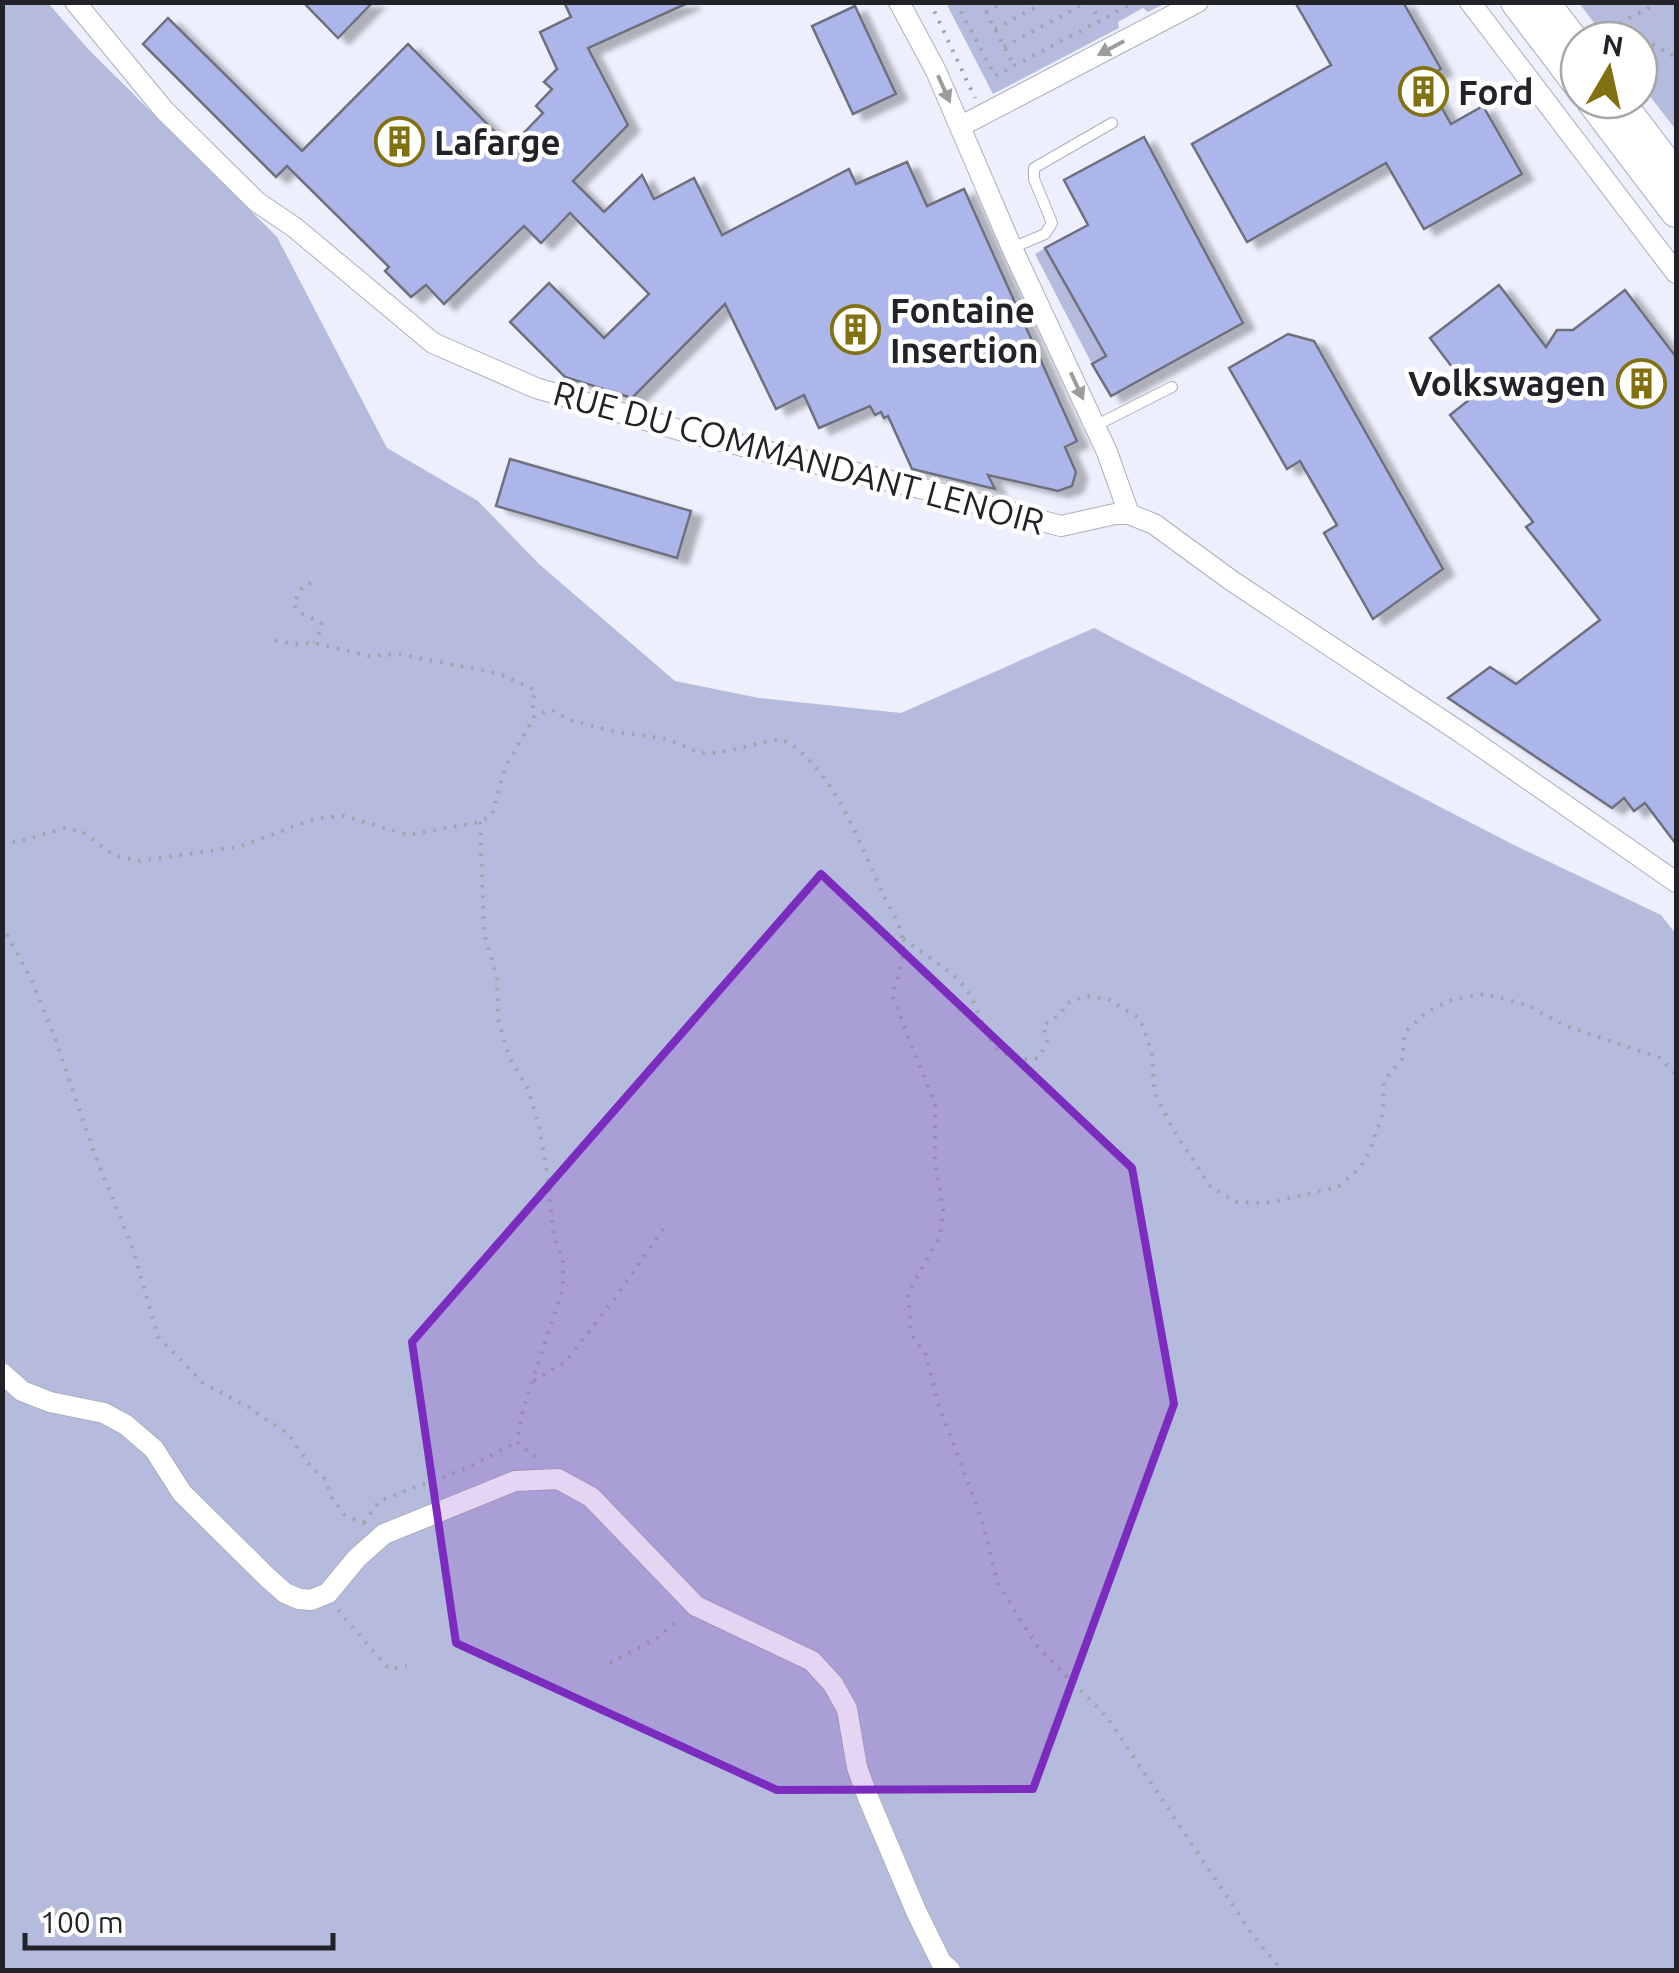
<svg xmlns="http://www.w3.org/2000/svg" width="1679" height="1973" font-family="Ubuntu,sans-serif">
  <defs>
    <filter id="shadow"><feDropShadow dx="11" dy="6" stdDeviation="2.5" flood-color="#0004"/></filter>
  </defs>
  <rect width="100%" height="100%" fill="#edf0fc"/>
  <g fill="#b5bbdd">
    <path d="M3,3h45l40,46 189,188 110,211 91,53 61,63 136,117 84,17 142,15 193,-85 416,215 151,72 15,19v1036h-1673z"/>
    <path d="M946,3h220l-18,9 -5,-4 -25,14 1,6 -126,66z"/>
    <path d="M1579,3h97v127l-37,-48v-42h-32z"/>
    <path d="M1045,248l61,108 -14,8 -57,-110z"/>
  </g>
  <g fill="#adb6ea" stroke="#6d707d" stroke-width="2.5" filter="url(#shadow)">
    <path d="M303,2h70l-35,36z"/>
    <path d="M564,2h126l-102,46 40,77 -55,56 31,31 38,-37 12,24 40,-21 28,57 127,-66 7,15 51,-22 20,44 37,-17 113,252 -12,6 11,25 -4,14 -14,5 -70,-16 7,14 -83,-20 -24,-53 -4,2 -3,-6 -6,3 -5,-9 -51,22 -15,-33 -28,14 -51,-105 -93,94 -67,-21 -55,-55 39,-39 55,55 45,-44 -79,-81 -29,30 -17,-17 -80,78 -18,-19 -15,12 -26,-26 4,-4 -102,-101 -11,11 -133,-133 25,-26 134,133 106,-107 102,103 33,-34 -7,-7 16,-17 -8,-7 13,-13 -17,-37 31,-15z"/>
    <path d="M1295,2h108l38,67 -16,9 26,46 32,-18 39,68 -98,55 -38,-66 -139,79 -55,-98 139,-79z"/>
    <path d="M855,6l41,88 -43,20 -41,-88z"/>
    <path d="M1144,137l99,186 -132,73 -19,-32 14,-8 -61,-108 43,-23 -24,-45z"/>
    <path d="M1499,285l47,62 11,-17h16l52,-40 51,67v487l-31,-41 -11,8 -10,-13 -12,10 -164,-110 42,-31 26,17 84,-64 -74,-93 7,-5 -83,-107 24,-19 -44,-58z"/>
    <path d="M1288,334l26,7 129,228 -70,50 -49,-86 13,-8 -37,-64 -13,8 -58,-101z"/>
    <path d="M510,459l181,52 -14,47 -181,-52z"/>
  </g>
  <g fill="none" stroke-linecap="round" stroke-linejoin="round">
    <defs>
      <g id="service">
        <path d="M1012,248l33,-14 7,-11 -18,-44v-11l78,-45"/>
        <path d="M1095,426l77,-39"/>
      </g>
      <g id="minor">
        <path d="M75,2l89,108 93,92 37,25 139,116 103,45 157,46 227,54 141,38 54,-12h14l25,10 78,57 231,153 213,148"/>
        <path d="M899,2l37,69 76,177 95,204 22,62"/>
        <path d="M1470,2l206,271"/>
        <path d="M961,126l237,-124"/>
        <path d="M2,1373l20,18 28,11 54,11 22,12 28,24 28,44 85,84 18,16 14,6 12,1 17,-7 29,-35 27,-24 131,-53 43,-2 33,18 105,109 116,55 21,23 14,25 10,58 10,28 49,116 25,51 9,8"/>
      </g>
      <g id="secondary">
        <path d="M1516,2l63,83"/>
        <path d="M1544,2l35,46"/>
        <path d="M1591,100l85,112"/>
        <path d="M1618,100l58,76"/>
      </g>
    </defs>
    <use href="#service" stroke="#acafbe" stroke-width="12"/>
    <use href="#minor" stroke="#acafbe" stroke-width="22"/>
    <use href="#secondary" stroke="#acafbe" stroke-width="32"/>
    <g stroke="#a1a3ac" stroke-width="4" stroke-dasharray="2.5 8" stroke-linecap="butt">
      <path d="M930,2l45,96"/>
      <path d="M956,2l39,74 140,-74"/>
      <path d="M981,2l33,64"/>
      <path d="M1090,2l10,19"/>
      <path d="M986,12l18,-10"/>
      <path d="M1615,25l61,32"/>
      <path d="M995,29l50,-27"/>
      <path d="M1601,33l59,-31"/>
      <path d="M1004,47l83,-45"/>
      <path d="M311,583l-7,2 -11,19 8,9 20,10 1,4 -8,16"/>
      <path d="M275,640l17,4 22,-1 55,13 29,-2 102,20 35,16 -3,13 3,12"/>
      <path d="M480,822l4,111 13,44 1,42 11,38 19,32 11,37 10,58 4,50 10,26v28l-40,121 -6,33 23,19"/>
      <path d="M2,841l15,1 48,-14 18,4 30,23 25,6 100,-14 77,-28 29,-3 65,19 71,-13 12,-7 13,-47 30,-53 17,-5 18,10 45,12 52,7 32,14h18l63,-14c49,20 81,106 102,153 7,15 20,34 21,50 1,19 -5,36 -11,53l43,110v57l8,48 -3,26 -32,57 3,41 15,21 13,51 43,114 16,64 39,62 70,71 147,220 28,33"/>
      <path d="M2,925l30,56 23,57 40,117 38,94 25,88 45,46 45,24 40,27 23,33 14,12 7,19 13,17 22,10"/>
      <path d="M903,939c18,13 51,33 63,50 23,35 17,77 73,69l8,-17 -4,-16 18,-11 5,-10 19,-8 23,3 32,20 12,34 2,38 20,40 36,55 26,16 30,1 72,-16 22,-19 9,-15 14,-40 1,-32 18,-22 3,-27 22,-20 21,-11 37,-7 42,11 39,21 94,32 16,16"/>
      <path d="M534,1381l32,-20 50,-64 47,-68"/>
      <path d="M364,1523l15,-22 88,-33 48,-25"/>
      <path d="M338,1610l51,59 18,-3"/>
      <path d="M610,1663l47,-25 24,-20"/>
    </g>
    <use href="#service" stroke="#fff" stroke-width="10"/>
    <use href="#minor" stroke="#fff" stroke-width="20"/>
    <use href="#secondary" stroke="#fff" stroke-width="30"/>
  </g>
  <defs><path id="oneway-solid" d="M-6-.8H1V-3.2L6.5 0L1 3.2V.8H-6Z" transform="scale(2.5)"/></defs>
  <g fill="#9c9c9e">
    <use href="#oneway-solid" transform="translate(1111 48) rotate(152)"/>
    <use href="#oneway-solid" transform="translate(944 89) rotate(66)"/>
    <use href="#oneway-solid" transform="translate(1077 386) rotate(65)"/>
  </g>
  <path fill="#7b2cbf" fill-opacity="0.2" stroke="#7b2cbf" stroke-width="8" stroke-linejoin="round" d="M821,874l311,294 42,236 -141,385 -256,1 -321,-147 -44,-301z"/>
  <defs>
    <symbol id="building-ring" viewBox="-11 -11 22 22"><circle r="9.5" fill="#fff" stroke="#827110" stroke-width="1.5"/><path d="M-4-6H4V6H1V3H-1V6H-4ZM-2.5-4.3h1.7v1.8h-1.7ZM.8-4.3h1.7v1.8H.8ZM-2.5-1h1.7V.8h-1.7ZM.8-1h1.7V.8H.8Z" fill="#827110"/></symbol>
  </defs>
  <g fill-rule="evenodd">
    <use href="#building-ring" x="1396" y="64" width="55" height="55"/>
    <use href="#building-ring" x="372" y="114" width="55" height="55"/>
    <use href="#building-ring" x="828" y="302" width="55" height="55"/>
    <use href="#building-ring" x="1614" y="356" width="55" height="55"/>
  </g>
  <g text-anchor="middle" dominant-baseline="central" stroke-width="9" stroke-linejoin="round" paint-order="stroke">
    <g font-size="35" font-weight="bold" fill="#222328" stroke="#fff" text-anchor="start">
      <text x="1458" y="92">Ford</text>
      <text x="434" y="142">Lafarge</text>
      <text x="890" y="310">Fontaine<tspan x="890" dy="40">Insertion</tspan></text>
      <text x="1606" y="383" text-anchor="end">Volkswagen</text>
    </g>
    <g font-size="35" fill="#222328" stroke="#fff">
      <text transform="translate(799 457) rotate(15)">RUE DU COMMANDANT LENOIR</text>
    </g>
  </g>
  <rect width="1679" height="1973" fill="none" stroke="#222328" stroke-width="10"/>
  <g transform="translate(1609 70) rotate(9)"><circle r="48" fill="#ffffff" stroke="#a7a7a9" stroke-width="2.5"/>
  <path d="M0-8L18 38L0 25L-18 38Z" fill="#827110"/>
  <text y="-15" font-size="28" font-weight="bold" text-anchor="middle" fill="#222328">N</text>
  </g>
  <path d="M25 1933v15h308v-15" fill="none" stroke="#222328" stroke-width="5"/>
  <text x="40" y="1933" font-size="30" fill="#222328" stroke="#ffffff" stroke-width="8" paint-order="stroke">100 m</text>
</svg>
